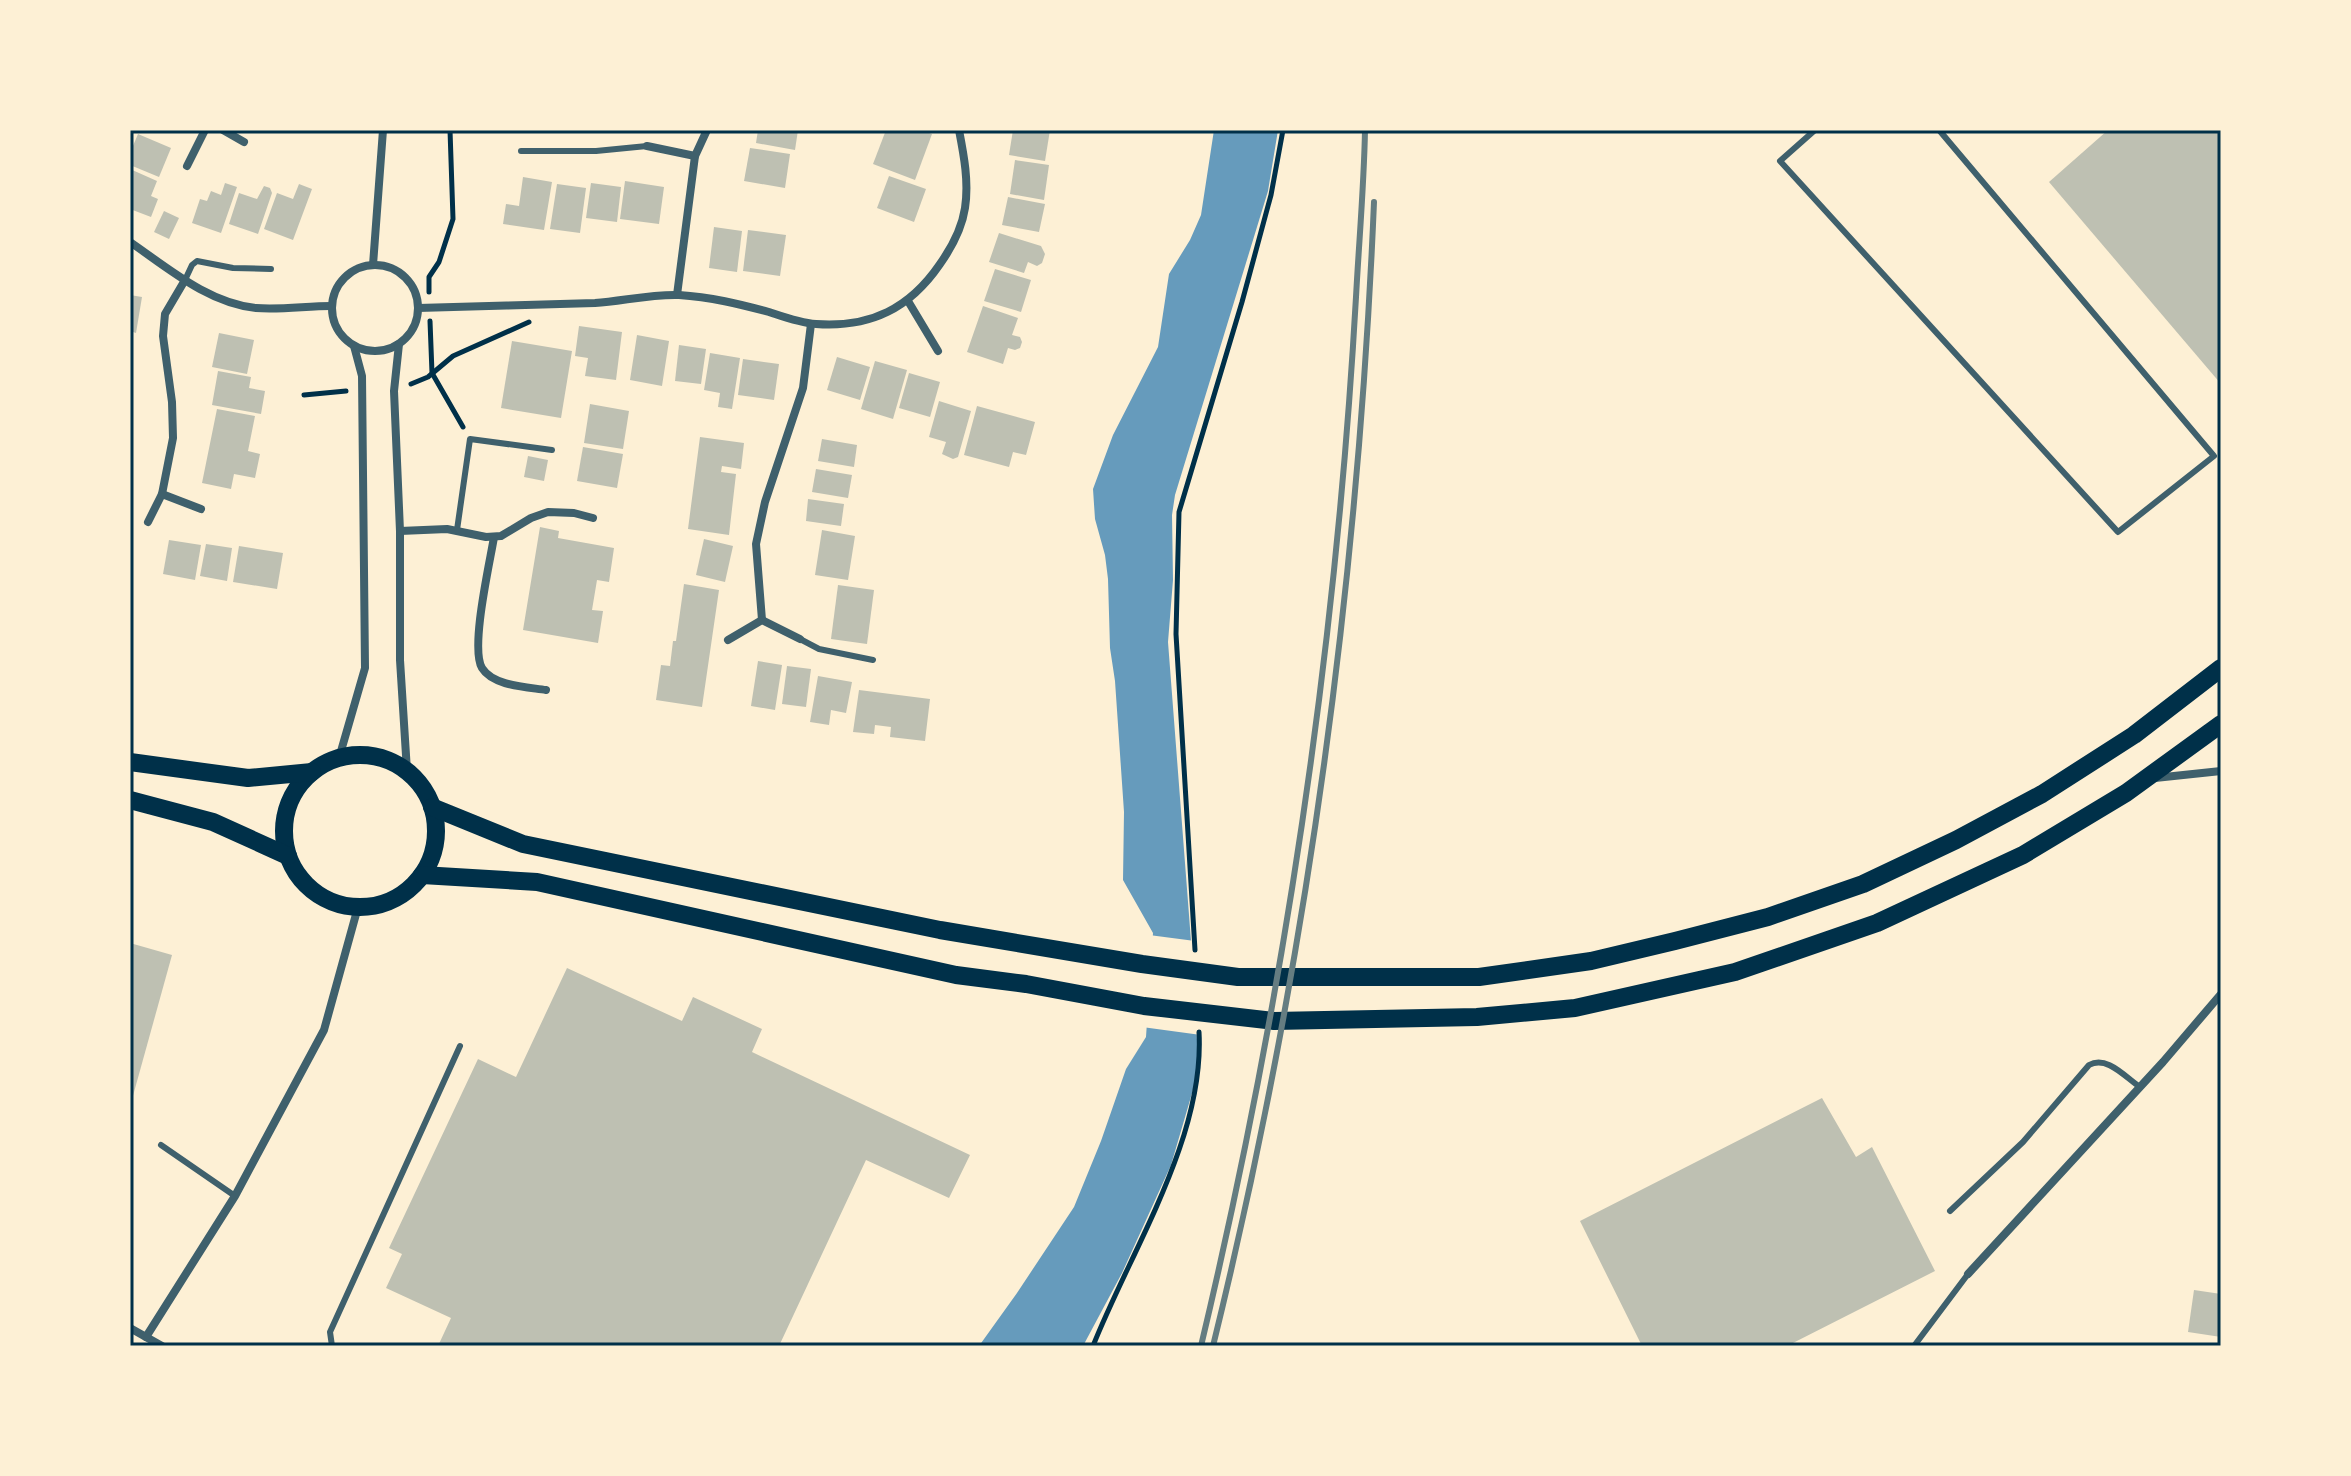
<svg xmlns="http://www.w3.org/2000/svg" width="2351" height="1476" font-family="Roboto,sans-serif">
  <rect width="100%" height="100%" fill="#fdf0d5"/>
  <path fill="#669bbc" d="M1214,130h64l-10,61 -93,304 -3,20 1,65 -5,62 23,299 7,115 -3,27 -24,82 -49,108 -39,73h-104l38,-53 57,-86 27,-66 25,-72 20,-32 7,-104 -30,-53 1,-68 -9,-131 -5,-33 -2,-69 -3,-24 -10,-36 -2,-30 20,-54 45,-88 11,-73 21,-34 11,-25z"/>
  <path fill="#fdf0d5" d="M1149,935l46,6 6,94 -59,-8z"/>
  <g fill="#bec0b2">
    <path d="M758,130h40l-3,20 -39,-7z"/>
    <path d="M886,130h35l11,4 -17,46 -42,-16z"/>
    <path d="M1013,130h37l-5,31 -36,-6z"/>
    <path d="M2108,130h113v254l-172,-202z"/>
    <path d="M138,134l33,14 -12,29 -29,-12v-12z"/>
    <path d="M750,148l40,6 -5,34 -41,-7z"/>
    <path d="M1015,160l34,5 -5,35 -34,-6z"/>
    <path d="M130,169l27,12 -6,15 7,3 -7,18 -21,-8z"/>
    <path d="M889,176l37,13 -12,33 -37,-14z"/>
    <path d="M523,177l29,5 -8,48 -41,-6 3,-20 13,2z"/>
    <path d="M625,181l39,6 -5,37 -39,-5z"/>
    <path d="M225,183l12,4 -16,46 -29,-10 8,-24 7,2 4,-10 10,4z"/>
    <path d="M591,183l30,4 -4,35 -31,-4z"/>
    <path d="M299,184l13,5 -19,51 -29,-11 13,-36 16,6z"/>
    <path d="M557,184l29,4 -6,45 -30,-4z"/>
    <path d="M264,186l6,2 2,5 -14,41 -29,-10 10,-31 18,6z"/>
    <path d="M1008,197l37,7 -6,28 -37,-7z"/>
    <path d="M164,211l15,7 -10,21 -15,-7z"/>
    <path d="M714,227l28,4 -5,41 -28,-4z"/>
    <path d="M748,230l38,5 -6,41 -37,-5z"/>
    <path d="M999,233l42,13 4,8 -3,9 -5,3 -9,-4 -4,11 -35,-11z"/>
    <path d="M995,269l36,11 -10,32 -37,-11z"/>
    <path d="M130,295l12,2 -6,36 -6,-2z"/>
    <path d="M983,306l35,12 -6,17 8,2 2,5 -2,6 -5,2 -7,-2 -5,16 -36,-12z"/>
    <path d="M579,326l43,6 -6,48 -31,-4 3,-18 -13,-2z"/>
    <path d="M219,333l35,7 -7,34 -35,-7z"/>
    <path d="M637,335l32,6 -7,45 -32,-6z"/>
    <path d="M512,341l60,10 -11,67 -60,-10z"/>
    <path d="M679,345l27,4 -5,35 -26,-3z"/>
    <path d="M710,353l30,5 -8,51 -14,-2 2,-14 -16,-3z"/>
    <path d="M837,357l33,10 -10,33 -33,-10z"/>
    <path d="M743,359l36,5 -5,36 -36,-5z"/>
    <path d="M875,361l32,9 -14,49 -32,-10z"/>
    <path d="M218,371l33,6 -2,11 16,3 -4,23 -49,-9z"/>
    <path d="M909,373l31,9 -10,35 -31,-9z"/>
    <path d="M939,401l32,10 -13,46 -5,2 -11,-5 4,-12 -17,-5z"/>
    <path d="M590,404l39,7 -6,38 -39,-6z"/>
    <path d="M977,406l58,16 -9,33 -13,-3 -4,15 -45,-12z"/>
    <path d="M217,409l38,7 -7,35 12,3 -5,24 -21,-4 -3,15 -29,-6z"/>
    <path d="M700,437l44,6 -3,26 -19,-3 -1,6 15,2 -7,61 -41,-6z"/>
    <path d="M822,439l35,6 -3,22 -36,-6z"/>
    <path d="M583,447l40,7 -6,34 -40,-7z"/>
    <path d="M528,456l20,4 -4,21 -20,-4z"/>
    <path d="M816,469l36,6 -4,23 -36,-6z"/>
    <path d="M808,499l36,5 -3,22 -35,-5z"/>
    <path d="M540,527l19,4 -1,7 56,10 -5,34 -12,-2 -5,30 11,1 -5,32 -75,-13z"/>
    <path d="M822,530l33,6 -7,44 -33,-5z"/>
    <path d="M704,539l29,7 -8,36 -29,-7z"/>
    <path d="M169,540l32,5 -6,35 -32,-6z"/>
    <path d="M206,544l26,4 -5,33 -27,-5z"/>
    <path d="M239,546l44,7 -6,36 -44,-7z"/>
    <path d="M684,584l35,6 -17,117 -46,-7 5,-35 9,1 3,-25h3z"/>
    <path d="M838,585l36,5 -7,54 -36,-5z"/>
    <path d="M758,661l24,4 -7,45 -24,-4z"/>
    <path d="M787,666l24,3 -5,38 -24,-3z"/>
    <path d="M818,676l34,6 -6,31 -15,-3 -2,15 -19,-3z"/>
    <path d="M859,690l71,9 -5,42 -35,-4 1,-10 -16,-2 -1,9 -21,-2z"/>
    <path d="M130,943l42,12 -41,148h-1z"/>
    <path d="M567,968l115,53 11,-24 69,32 -10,23 218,103 -21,43 -83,-38 -87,186h-341l13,-28 -65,-30 16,-34 -13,-6 89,-189 38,18z"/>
    <path d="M1822,1098l34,59 16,-10 63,124 -148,75h-145l-62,-125z"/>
    <path d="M2194,1290l27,4v43l-33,-5z"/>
  </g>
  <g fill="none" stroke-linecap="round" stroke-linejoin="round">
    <g stroke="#003049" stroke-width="5">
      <path d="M429,292v-15l10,-15 14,-43 -3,-89"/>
      <path d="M430,321l2,52 31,54"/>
      <path d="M411,384l17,-7 25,-21 76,-34"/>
      <path d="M304,395l42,-4"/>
      <path d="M1195,950l-19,-316 3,-122 63,-210 29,-107 12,-65"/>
      <path d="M1093,1346c38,-96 112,-208 106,-314"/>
    </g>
    <g stroke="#3f606c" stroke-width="6">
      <path d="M1815,130l-35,31 338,371 96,-76 -275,-326"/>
      <path d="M521,151h75l51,-5"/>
      <path d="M185,280l7,-15 5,-4 36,7 38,1"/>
      <path d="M457,530l13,-91 82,11"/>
      <path d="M800,639l19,10 54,11"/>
      <path d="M161,1145l74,51"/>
      <path d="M1950,1211l73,-69 66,-77c18,-10 36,12 51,22"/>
      <path d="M332,1346l-2,-14 130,-286"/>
      <path d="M1914,1346l54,-72"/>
    </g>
    <g stroke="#3f606c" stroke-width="8">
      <path d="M223,130l21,12"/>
      <path d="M647,146l48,10"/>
      <path d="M187,166l18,-36"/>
      <path d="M130,242c38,26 78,61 126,66 24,2 51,-2 75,-2"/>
      <circle cx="375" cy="308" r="43"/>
      <path d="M373,265l10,-135"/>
      <path d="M677,295l18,-139 12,-26"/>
      <path d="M908,301l30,50"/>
      <path d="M418,308c59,-2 118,-3 177,-5 28,-2 56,-9 84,-8 32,2 60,9 90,17 15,5 31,11 47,12 55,4 94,-16 124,-60 12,-17 22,-36 25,-56 4,-26 -1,-52 -6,-78"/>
      <path d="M399,344l-5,47 6,140v129l7,111"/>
      <path d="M162,494l39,15"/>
      <path d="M148,522l14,-28 11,-56 -1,-36 -9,-66 2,-22 20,-34"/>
      <path d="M400,531l47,-2 39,8 15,-1 30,-18 17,-6 26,1 19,5"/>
      <path d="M494,537c-4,25 -24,111 -12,131 11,18 45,19 64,22"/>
      <path d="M762,620l-6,-76 9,-42 38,-114 8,-64"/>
      <path d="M728,640l34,-20 38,19"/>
      <path d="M339,758l26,-90 -3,-292 -8,-30"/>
      <path d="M2155,778l66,-7"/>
      <path d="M1968,1274l195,-212 58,-68"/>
      <path d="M130,1328l32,18"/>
      <path d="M146,1337l89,-141 89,-166 34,-123"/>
    </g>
    <g stroke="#003049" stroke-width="18">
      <circle cx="360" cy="831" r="76"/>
      <path d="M130,762l118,16 64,-6"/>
      <path d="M130,800l83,22 75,34"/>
      <path d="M432,807l91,37 417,86 202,34 96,13h241l112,-16 84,-20 93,-24 95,-33 93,-44 86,-46 92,-59 87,-67"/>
      <path d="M422,875l115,7 419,93 70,9 118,22 130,15 203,-4 98,-9 160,-36 142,-49 146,-68 103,-62 95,-69"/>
    </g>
    <g stroke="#657d81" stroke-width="6">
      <path d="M1201,1346c82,-344 135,-696 155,-1049 3,-56 8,-111 9,-167"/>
      <path d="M1213,1346c92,-374 145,-759 161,-1144"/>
    </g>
  </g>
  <rect width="2351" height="1476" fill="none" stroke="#fdf0d5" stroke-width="264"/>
  <rect x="132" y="132" width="2087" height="1212" fill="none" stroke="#003049" stroke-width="3"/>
</svg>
